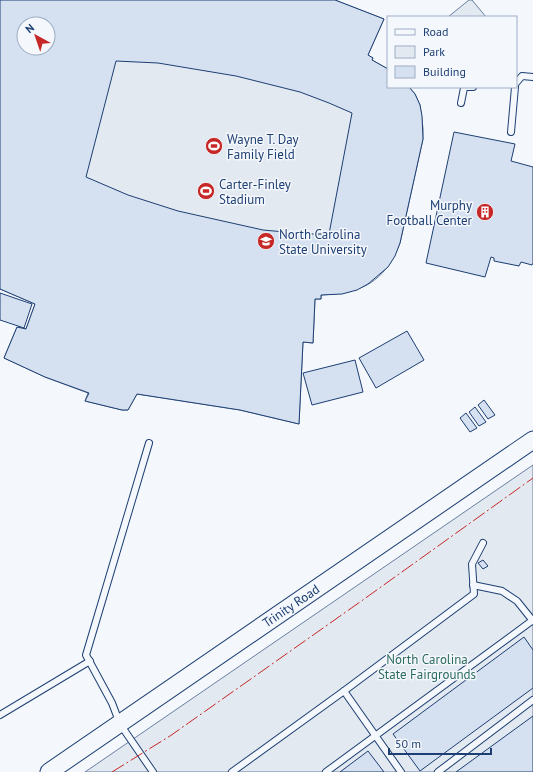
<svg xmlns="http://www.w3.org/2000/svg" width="533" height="772" font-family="'PT Sans',sans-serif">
  <rect width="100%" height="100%" fill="#f4f7fb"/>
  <g fill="#e3e9f0" stroke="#687fa3" fill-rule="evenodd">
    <path d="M0,0h335l49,19 -16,36 5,3 -1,2 16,9v18h21l6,7 5,11 3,23v11l-23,104c-16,40 -38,50 -79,52v4h-6l-2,44 -10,-1 -4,82 -59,-14 -103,-16 -9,16h-6l-37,-9 3,-8 -43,-16 -41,-19 13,-31 9,2 9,-25 -35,-15zM24,24h24v24h-24z"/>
    <path d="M469,0h3l14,17h-38z"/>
    <path d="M533,465v307h-448z"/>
  </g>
  <g fill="#d5e0f0" stroke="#1d3f73" fill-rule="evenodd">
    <path d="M0,0h335l49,19 -16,36 5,3 -1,2 16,9v18h21l6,7 5,11 2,11 1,23 -23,104 -5,13 -7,11 -20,17 -11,6 -15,4 -21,1v4h-6l-2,44 -10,-1 -4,82 -59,-14 -103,-16 -9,16h-6l-37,-9 4,-8 -44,-16 -41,-19 13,-31 9,2 9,-25 -35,-15zM24,24h24v24h-24zM116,61l42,2 78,13 64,16 29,11 23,10 -23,121h-22l-44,-4 -85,-19 -50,-16 -42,-18z"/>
    <path d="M454,132l61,12 -4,17 22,6v96l-1,2 -11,-3 -2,4 -25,-5v-3l-3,-1 -6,20 -59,-14z"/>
    <path d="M0,293l32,11 -8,24 -24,-8z"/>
    <path d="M407,331l17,29 -48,28 -17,-30z"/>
    <path d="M355,360l8,32 -51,13 -9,-32z"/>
    <path d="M484,400l11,15 -7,4 -10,-14z"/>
    <path d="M475,407l11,15 -7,4 -10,-14z"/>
    <path d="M466,413l11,15 -7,4 -10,-14z"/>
    <path d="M483,560l5,6 -5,3 -5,-6z"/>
    <path d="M524,637l9,13v38l-113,83 -27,-37z"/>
    <path d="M533,716v56h-77z"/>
    <path d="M368,751l16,21h-44z"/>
  </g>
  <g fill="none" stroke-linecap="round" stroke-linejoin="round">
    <defs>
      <g id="service">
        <path d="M516,83l6,-7 11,1"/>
        <path d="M464,87h9"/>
        <path d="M461,103l3,-15"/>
        <path d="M511,132l4,-45"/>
        <path d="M149,443l-63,212 26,48 8,21 33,48"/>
        <path d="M473,585l29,6 15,10 16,20"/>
        <path d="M0,715l90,-54"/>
        <path d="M232,772l112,-81"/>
        <path d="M326,772l207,-152"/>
        <path d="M401,772l-57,-81 130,-97 -2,-30 11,-21"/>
        <path d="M438,772l95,-72"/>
      </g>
      <path id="secondary" d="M49,772l484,-332"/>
    </defs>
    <use href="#service" stroke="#1d3f73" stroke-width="8"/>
    <use href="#secondary" stroke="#1d3f73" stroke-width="19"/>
    <use href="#service" stroke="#f4f7fb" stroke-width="6"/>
    <use href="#secondary" stroke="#f4f7fb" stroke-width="17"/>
    <path stroke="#c62828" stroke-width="1" stroke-dasharray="14 3 2 3" stroke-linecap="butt" d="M112,772l58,-36 190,-134 173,-124"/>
  </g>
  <defs>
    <symbol id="stadium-disc" viewBox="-11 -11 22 22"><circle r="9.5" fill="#c62828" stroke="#f4f7fb"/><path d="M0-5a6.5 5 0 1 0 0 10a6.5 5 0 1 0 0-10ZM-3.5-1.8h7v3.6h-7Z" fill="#fff"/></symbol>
    <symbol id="building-disc" viewBox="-11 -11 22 22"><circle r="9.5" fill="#c62828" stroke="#f4f7fb"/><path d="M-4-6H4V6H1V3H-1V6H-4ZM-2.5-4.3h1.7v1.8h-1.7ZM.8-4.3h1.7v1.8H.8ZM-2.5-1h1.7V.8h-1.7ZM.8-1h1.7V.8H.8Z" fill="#fff"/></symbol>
    <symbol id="university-disc" viewBox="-11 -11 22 22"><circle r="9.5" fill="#c62828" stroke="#f4f7fb"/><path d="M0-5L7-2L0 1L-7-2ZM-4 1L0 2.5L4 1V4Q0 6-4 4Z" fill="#fff"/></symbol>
  </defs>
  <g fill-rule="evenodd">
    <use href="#stadium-disc" x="204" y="136" width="20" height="20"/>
    <use href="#stadium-disc" x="196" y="181" width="20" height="20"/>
    <use href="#building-disc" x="475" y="202" width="20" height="20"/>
    <use href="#university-disc" x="256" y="231" width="20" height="20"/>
  </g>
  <g text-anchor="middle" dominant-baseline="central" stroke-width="3" stroke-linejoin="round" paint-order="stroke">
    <g font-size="13" fill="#1d3f73" stroke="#f4f7fb" text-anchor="start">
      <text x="227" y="139">Wayne T. Day<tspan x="227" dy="15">Family Field</tspan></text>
      <text x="219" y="184">Carter-Finley<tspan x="219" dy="15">Stadium</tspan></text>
      <text x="472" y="205" text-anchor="end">Murphy<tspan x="472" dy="15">Football Center</tspan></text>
      <text x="279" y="234">North Carolina<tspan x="279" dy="15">State University</tspan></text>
    </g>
    <g font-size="13" fill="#1d3f73" stroke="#f4f7fb">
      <text transform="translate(291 606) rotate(-34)">Trinity Road</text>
    </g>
    <g font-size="13" fill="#2c6c60" stroke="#f4f7fb">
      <text x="427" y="659">North Carolina<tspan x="427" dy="15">State Fairgrounds</tspan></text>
    </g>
  </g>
  <rect x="387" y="16" width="130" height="72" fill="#f4f7fb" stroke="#9eadc5"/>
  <rect x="395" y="29" width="20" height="6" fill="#f4f7fb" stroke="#9eadc5"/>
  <text x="423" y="36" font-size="12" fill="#1d3f73">Road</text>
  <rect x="395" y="46" width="20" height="12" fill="#e3e9f0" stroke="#9eadc5"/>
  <text x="423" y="56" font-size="12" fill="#1d3f73">Park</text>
  <rect x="395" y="66" width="20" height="12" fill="#d5e0f0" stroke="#9eadc5"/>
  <text x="423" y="76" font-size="12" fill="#1d3f73">Building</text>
  <g transform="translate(36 36) rotate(320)"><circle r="19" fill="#f4f7fb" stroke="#9eadc5"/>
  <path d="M0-3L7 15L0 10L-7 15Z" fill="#c62828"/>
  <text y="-6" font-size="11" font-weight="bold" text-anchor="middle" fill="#1d3f73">N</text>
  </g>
  <path d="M389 748v6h102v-6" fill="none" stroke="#1d3f73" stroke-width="2"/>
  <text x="395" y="748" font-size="12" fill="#1d3f73" stroke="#f4f7fb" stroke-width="3" paint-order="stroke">50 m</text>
</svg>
